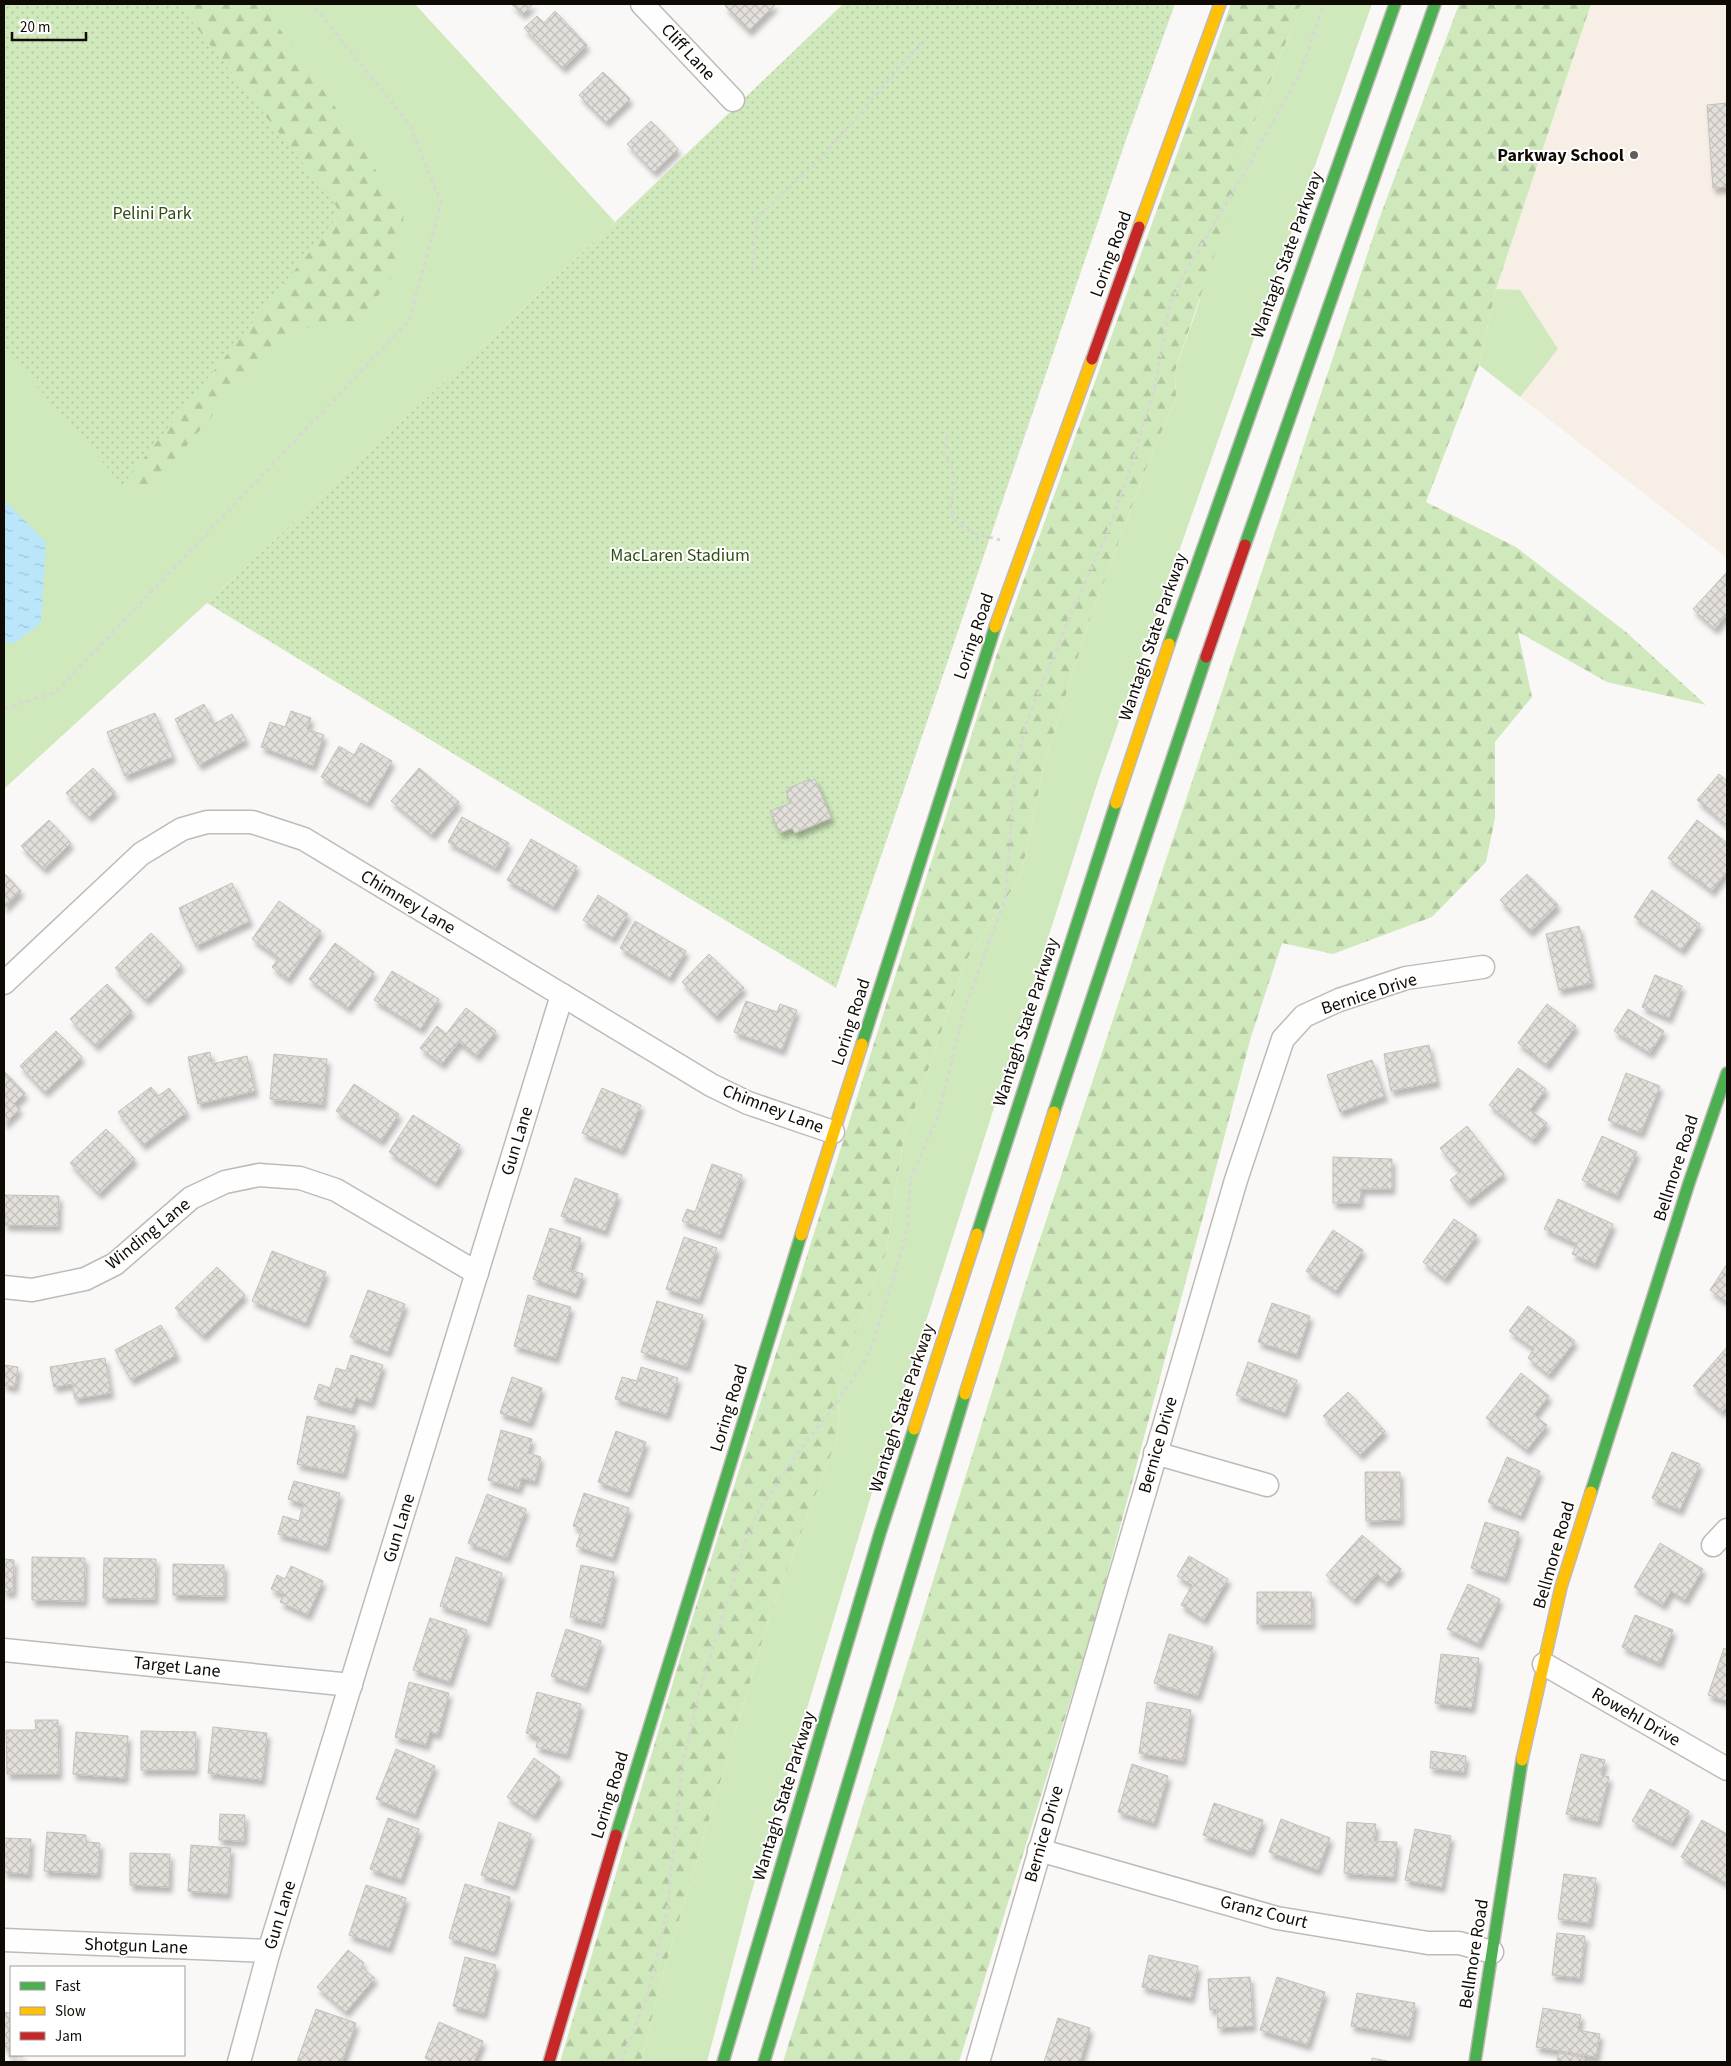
<svg xmlns="http://www.w3.org/2000/svg" width="1731" height="2066" font-family="'Source Sans 3',sans-serif">
  <defs>
    <pattern id="forest-firs" width="22" height="20" patternUnits="userSpaceOnUse" patternTransform="scale(1.25)"><rect width="22" height="20" fill="#d0e9bc"/><path d="M5 1l3.5 6h-7zM16 11l3.5 6h-7z" fill="#b2c6a0"/></pattern>
    <pattern id="park-dots" width="8" height="8" patternUnits="userSpaceOnUse" patternTransform="scale(1.25)"><rect width="8" height="8" fill="#d0e9bc"/><path d="M2 2h.1M6 6h.1" fill="none" stroke="#b2c6a0" stroke-width="1.8" stroke-linecap="round"/></pattern>
    <pattern id="water-ripples" width="26" height="14" patternUnits="userSpaceOnUse" patternTransform="scale(1.25)"><rect width="26" height="14" fill="#bae6fa"/><path d="M2 4q2-2 4 0t4 0M15 11q2-2 4 0t4 0" fill="none" stroke="#9fc4d5"/></pattern>
    <pattern id="building-cross-hatch" width="8" height="8" patternUnits="userSpaceOnUse" patternTransform="scale(1.25)"><rect width="8" height="8" fill="#e3dfda"/><path d="M0 0l8 8M0 8l8-8" fill="none" stroke="#c2beba"/></pattern>
    <filter id="shadow"><feDropShadow dx="3" dy="5.5" stdDeviation="2.5" flood-color="#0004"/></filter>
  </defs>
  <rect width="100%" height="100%" fill="#faf8f6"/>
  <path fill="#f7eee5" d="M1591,4h136v554l-248,-193 17,-76z"/>
  <g fill="#d0e9bc">
    <path d="M4,4h411l200,218 -408,381 -203,186z"/>
    <path d="M1301,4h71l-273,774 -219,688 -131,435 -42,161h-66l22,-88 106,-356 70,-185 -1,-53 48,-128 17,-110 62,-180 56,-87 24,-114 43,-136 65,-175 23,-50 -1,-29 22,-62 43,-151z"/>
    <path d="M1496,289l24,1 38,59 -38,48 -41,-32z"/>
  </g>
  <g fill="url(#forest-firs)">
    <path d="M178,4h84l86,121 56,91 -10,57 -35,50 -45,2 -43,22 -111,130 -19,12 -19,-4 219,-272z"/>
    <path d="M1231,4h70l-61,154 -1,25 -64,188 1,29 -23,50 -65,175 -43,136 -24,114 -56,87 -62,180 -17,110 -48,128 1,53 -70,185 -106,356 -22,88h-81l127,-427 310,-981z"/>
    <path d="M1459,4h132l-95,285 -17,76 -53,137 90,45 110,85 80,73 -99,-23 -89,-50 14,65 -37,45v76l-9,44 -54,55 -99,37 -51,-11 -31,94 -155,580 -137,445h-176l249,-799 346,-1041z"/>
  </g>
  <g fill="url(#park-dots)">
    <path d="M4,4h174l163,208 -219,273 -118,-137z"/>
    <path d="M843,4h332l-48,133 -291,851 -629,-385 408,-381z"/>
  </g>
  <path fill="url(#water-ripples)" d="M4,500l42,42 -5,81 -26,20h-11z"/>
  <g fill="url(#building-cross-hatch)" stroke="#c5c0bc" filter="url(#shadow)">
    <path d="M511,4h22l-10,10z"/>
    <path d="M727,4h49l-27,27 -24,-25z"/>
    <path d="M555,11l32,34 -24,23 -39,-40 13,-12 7,7z"/>
    <path d="M603,72l27,27 -24,23 -27,-27z"/>
    <path d="M1727,103v84l-14,1 -6,-83z"/>
    <path d="M651,121l27,28 -24,23 -27,-28z"/>
    <path d="M1726,573l1,41 -12,15 -22,-20z"/>
    <path d="M204,704l10,20 18,-10 14,26 -47,25 -24,-46z"/>
    <path d="M291,711l20,7 -4,11 17,6 -11,31 -52,-19 9,-25 15,5z"/>
    <path d="M155,713l18,44 -48,19 -18,-44z"/>
    <path d="M361,743l31,18 -24,42 -47,-26 18,-31 15,9z"/>
    <path d="M93,768l22,24 -26,25 -23,-24z"/>
    <path d="M419,768l40,34 -27,33 -41,-34z"/>
    <path d="M1719,774l8,7v44l-30,-25z"/>
    <path d="M810,779l1,2 4,-2 16,39 -36,15 -3,-5 -12,5 -10,-22 21,-8 -5,-12 4,-1 -1,-2z"/>
    <path d="M462,817l47,26 -13,25 -48,-26z"/>
    <path d="M49,820l22,23 -27,26 -23,-23z"/>
    <path d="M1697,820l30,23v28l-15,20 -44,-33z"/>
    <path d="M531,839l46,27 -23,41 -47,-27z"/>
    <path d="M4,873l17,18 -17,17z"/>
    <path d="M1527,874l31,31 -28,27 -30,-32z"/>
    <path d="M232,883l18,38 -54,25 -17,-38z"/>
    <path d="M1652,890l48,34 -18,26 -48,-33z"/>
    <path d="M598,895l30,19 -15,24 -30,-18z"/>
    <path d="M279,901l42,30 -33,48 -16,-12 7,-9 -27,-19z"/>
    <path d="M635,921l51,30 -16,27 -50,-30z"/>
    <path d="M1579,926l13,57 -33,7 -13,-56z"/>
    <path d="M151,933l31,32 -36,35 -31,-32z"/>
    <path d="M335,943l39,29 -26,36 -39,-29z"/>
    <path d="M709,954l35,34 -28,29 -34,-35z"/>
    <path d="M392,971l47,28 -18,30 -47,-29z"/>
    <path d="M1655,975l27,11 -13,32 -27,-11z"/>
    <path d="M107,984l25,27 -36,35 -26,-27z"/>
    <path d="M746,1001l31,11 3,-8 17,6 -15,40 -48,-18z"/>
    <path d="M1547,1004l29,22 -29,39 -29,-22z"/>
    <path d="M466,1008l30,23 -19,25 -18,-14 -17,22 -22,-16 17,-22 9,8z"/>
    <path d="M1628,1009l36,22 -14,22 -36,-22z"/>
    <path d="M56,1031l26,26 -37,35 -25,-26z"/>
    <path d="M1429,1045l8,37 -46,9 -7,-37z"/>
    <path d="M210,1052l2,12 35,-8 8,35 -57,13 -10,-47z"/>
    <path d="M274,1054l53,5 -4,45 -53,-5z"/>
    <path d="M1372,1060l13,36 -45,16 -13,-37z"/>
    <path d="M1518,1068l28,21 -16,21 17,13 -14,17 -44,-35z"/>
    <path d="M4,1071l21,22 -11,11 6,5 -16,15z"/>
    <path d="M1626,1073l34,13 -19,47 -33,-13z"/>
    <path d="M354,1084l45,30 -18,27 -45,-30z"/>
    <path d="M151,1087l7,9 11,-8 18,24 -44,33 -25,-33z"/>
    <path d="M602,1088l39,17 -19,46 -40,-18z"/>
    <path d="M413,1115l47,30 -24,38 -47,-31z"/>
    <path d="M1467,1126l37,48 -36,28 -18,-22 10,-8 -20,-24z"/>
    <path d="M106,1129l29,30 -36,35 -29,-31z"/>
    <path d="M1602,1136l35,16 -20,44 -35,-16z"/>
    <path d="M1333,1157l59,2v30h-31l-1,14h-27z"/>
    <path d="M712,1164l30,11 -22,60 -38,-14 5,-12 8,3z"/>
    <path d="M575,1178l43,16 -13,37 -44,-15z"/>
    <path d="M4,1195l55,1 -1,30 -53,-1z"/>
    <path d="M1558,1199l55,25 -18,40 -23,-10 5,-10 -33,-15z"/>
    <path d="M1454,1219l23,16 -32,44 -22,-17z"/>
    <path d="M550,1228l31,10 -11,32 13,4 -7,20 -43,-15z"/>
    <path d="M1333,1230l30,20 -27,41 -30,-20z"/>
    <path d="M684,1237l33,11 -18,52 -33,-11z"/>
    <path d="M272,1251l54,21 -20,51 -54,-22z"/>
    <path d="M1727,1264v38l-17,-12z"/>
    <path d="M217,1267l28,28 -42,41 -28,-28z"/>
    <path d="M368,1290l37,14 -17,48 -38,-15z"/>
    <path d="M528,1295l43,12 -15,51 -42,-12z"/>
    <path d="M657,1301l46,14 -16,52 -46,-15z"/>
    <path d="M1272,1303l38,13 -13,39 -39,-13z"/>
    <path d="M1528,1306l47,35 -26,34 -21,-17 6,-9 -25,-18z"/>
    <path d="M161,1325l16,30 -46,25 -16,-30z"/>
    <path d="M1727,1347v59l-5,6 -29,-26z"/>
    <path d="M351,1355l32,10 -12,38 -15,-5 -4,12 -38,-11 5,-15 11,4 6,-20 10,3z"/>
    <path d="M105,1358l6,35 -36,6 -3,-15 -18,3 -4,-20z"/>
    <path d="M1248,1362l49,18 -12,33 -49,-18z"/>
    <path d="M4,1365l14,2 -3,20 -11,-2z"/>
    <path d="M641,1367l37,11 -11,37 -52,-16 7,-22 15,4z"/>
    <path d="M1521,1373l28,23 -15,19 13,10 -20,25 -41,-32z"/>
    <path d="M512,1377l30,11 -12,35 -30,-10z"/>
    <path d="M1348,1392l37,39 -25,24 -37,-39z"/>
    <path d="M307,1416l48,10 -11,48 -47,-10z"/>
    <path d="M501,1430l31,9 -4,14 13,4 -6,24 -13,-3 -3,11 -31,-9z"/>
    <path d="M616,1431l30,11 -18,51 -30,-11z"/>
    <path d="M1672,1452l28,12 -20,46 -28,-12z"/>
    <path d="M1507,1457l33,14 -19,45 -33,-14z"/>
    <path d="M1365,1472h35l1,48 -35,1z"/>
    <path d="M294,1481l46,12 -14,54 -48,-13 5,-18 16,5 4,-17 -15,-5z"/>
    <path d="M584,1493l45,15 -16,50 -37,-12 6,-17 -9,-3z"/>
    <path d="M487,1494l39,15 -19,49 -39,-15z"/>
    <path d="M1485,1522l34,10 -14,46 -34,-10z"/>
    <path d="M1362,1535l39,34 -14,14 -10,-9 -23,26 -28,-25z"/>
    <path d="M1660,1543l43,26 -18,31 -14,-9 -8,14 -29,-18z"/>
    <path d="M1189,1556l39,23 -24,41 -23,-15 11,-20 -15,-9z"/>
    <path d="M32,1557l53,1 -1,43 -52,-1z"/>
    <path d="M456,1557l46,16 -15,49 -47,-16z"/>
    <path d="M104,1558l52,1 -1,40 -52,-1z"/>
    <path d="M4,1559l10,1 -1,32h-9z"/>
    <path d="M173,1564l51,1v31l-51,-1z"/>
    <path d="M581,1565l33,7 -12,52 -32,-7z"/>
    <path d="M291,1566l32,15 -15,34 -28,-13 4,-7 -13,-6 6,-14 8,4z"/>
    <path d="M1468,1584l32,15 -21,45 -32,-15z"/>
    <path d="M1257,1592h54l1,32h-55z"/>
    <path d="M1635,1615l38,15 -13,33 -38,-16z"/>
    <path d="M430,1618l37,12 -17,52 -37,-12z"/>
    <path d="M566,1629l35,12 -15,47 -35,-12z"/>
    <path d="M1169,1634l44,13 -15,49 -44,-13z"/>
    <path d="M1724,1648l3,2v51l-19,-6z"/>
    <path d="M1441,1654l38,4 -7,50 -37,-5z"/>
    <path d="M409,1682l40,11 -11,41 -8,-2 -4,13 -31,-8z"/>
    <path d="M537,1692l44,12 -14,51 -31,-8 3,-10 -13,-4z"/>
    <path d="M1147,1702l44,8 -8,51 -44,-8z"/>
    <path d="M35,1720h23l1,54h-52l-1,-44h30z"/>
    <path d="M213,1727l54,6 -5,47 -54,-7z"/>
    <path d="M141,1731l55,1 -1,38h-54z"/>
    <path d="M76,1732l52,4 -3,42 -52,-4z"/>
    <path d="M396,1749l39,17 -20,49 -39,-16z"/>
    <path d="M1431,1751l35,5 -2,16 -34,-4z"/>
    <path d="M1581,1754l24,6 -4,15 8,2 -11,45 -32,-8z"/>
    <path d="M534,1758l26,19 -26,39 -27,-19z"/>
    <path d="M1132,1764l36,12 -14,47 -36,-11z"/>
    <path d="M1650,1789l39,22 -17,32 -40,-22z"/>
    <path d="M1214,1803l49,17 -12,32 -48,-17z"/>
    <path d="M220,1814l25,1 -1,26 -25,-1z"/>
    <path d="M388,1818l31,11 -18,51 -31,-11z"/>
    <path d="M1281,1819l49,19 -12,32 -49,-18z"/>
    <path d="M1702,1820l25,14 -1,49 -45,-26z"/>
    <path d="M499,1822l32,12 -17,52 -33,-11z"/>
    <path d="M1347,1822l29,2 -2,17 23,1 -3,35 -50,-4z"/>
    <path d="M1415,1829l36,7 -9,51 -37,-7z"/>
    <path d="M47,1832l39,3v7l14,1 -2,31 -54,-3z"/>
    <path d="M4,1838l27,1 -2,35 -25,-2z"/>
    <path d="M191,1845l40,3 -3,46 -40,-3z"/>
    <path d="M130,1853l40,1 -1,33 -39,-2z"/>
    <path d="M1564,1874l32,4 -6,45 -32,-4z"/>
    <path d="M465,1884l45,13 -16,55 -45,-14z"/>
    <path d="M366,1885l40,13 -17,50 -40,-13z"/>
    <path d="M1557,1933l28,3 -5,42 -28,-3z"/>
    <path d="M348,1950l16,13 -3,4 14,11 -29,34 -29,-25z"/>
    <path d="M1149,1955l49,11 -7,32 -49,-11z"/>
    <path d="M465,1957l31,8 -12,49 -31,-8z"/>
    <path d="M1250,1977l3,49 -35,2 -1,-19 -7,1 -2,-31z"/>
    <path d="M1277,1977l48,15 -17,53 -48,-15z"/>
    <path d="M1357,1993l58,10 -6,33 -58,-10z"/>
    <path d="M1543,2008l38,7 -3,15 22,4 -4,23 -60,-10z"/>
    <path d="M316,2009l40,14 -14,39h-45z"/>
    <path d="M4,2012l7,1v42h12v2h-14l1,-10h-6z"/>
    <path d="M1058,2018l32,10 -10,34h-36z"/>
    <path d="M439,2022l44,19 -9,21h-38l-11,-4z"/>
    <path d="M1559,2053l25,4v5h-27z"/>
    <path d="M1372,2058l20,4h-20z"/>
  </g>
  <g fill="none" stroke-linecap="round" stroke-linejoin="round">
    <defs>
      <g id="street">
        <path d="M642,4l91,96"/>
        <path d="M4,983l137,-129 41,-25 25,-7h45l52,17 407,246 37,18 85,29"/>
        <path d="M4,1287l28,3 53,-11 30,-15 76,-66 34,-16 34,-7 41,3 36,12 141,83"/>
        <path d="M1155,1453l112,32"/>
        <path d="M1713,1545l14,-15"/>
        <path d="M4,1650l347,35"/>
        <path d="M1544,1664l183,105"/>
        <path d="M1039,1850l238,68 151,25h31l33,9"/>
        <path d="M4,1940l265,11"/>
        <path d="M239,2062l30,-111 293,-956"/>
        <path d="M978,2062l258,-882 47,-141 21,-23 35,-16 67,-22 77,-11"/>
      </g>
      <g id="fast">
        <path d="M1245,545l190,-541"/>
        <path d="M1169,644l226,-640"/>
        <path d="M862,1044l133,-417"/>
        <path d="M1054,1112l152,-455"/>
        <path d="M977,1234l139,-431"/>
        <path d="M1591,1492l98,-309 38,-110"/>
        <path d="M616,1835l185,-600"/>
        <path d="M723,2062l157,-529 34,-104"/>
        <path d="M764,2062l201,-668"/>
        <path d="M1475,2062l47,-302"/>
      </g>
      <g id="slow">
        <path d="M1139,227l81,-223"/>
        <path d="M995,627l97,-268"/>
        <path d="M1116,803l53,-159"/>
        <path d="M801,1235l61,-191"/>
        <path d="M965,1394l89,-282"/>
        <path d="M914,1429l63,-195"/>
        <path d="M1522,1760l39,-173 30,-95"/>
      </g>
      <g id="jam">
        <path d="M1092,359l47,-132"/>
        <path d="M1206,657l39,-112"/>
        <path d="M549,2062l67,-227"/>
      </g>
    </defs>
    <use href="#street" stroke="#bfbab6" stroke-width="25"/>
    <use href="#fast" stroke="#bfbab6" stroke-width="14"/>
    <use href="#slow" stroke="#bfbab6" stroke-width="14"/>
    <use href="#jam" stroke="#bfbab6" stroke-width="14"/>
    <g stroke="#d8d7d6" stroke-width="3" stroke-dasharray="4 4" stroke-linecap="butt">
      <path d="M752,270l5,-53 62,-56 102,-118"/>
      <path d="M947,436l-3,18 10,17 1,15 -5,17 3,16 20,14 27,7"/>
      <path d="M4,709l52,-17 353,-371 32,-118 -31,-78 -98,-121"/>
      <path d="M621,2062l28,-71 18,-79 15,-146 18,-76 46,-150 13,-30 40,-59 35,-44 35,-53 26,-80 13,-49 2,-45 28,-64 25,-102 42,-114 10,-127 11,-50 39,-95 43,-97 24,-67 23,-79 15,-81 17,-35 58,-97 56,-101 23,-67"/>
    </g>
    <use href="#street" stroke="#fefefe" stroke-width="22"/>
    <use href="#fast" stroke="#4caf50" stroke-width="11"/>
    <use href="#slow" stroke="#ffc107" stroke-width="11"/>
    <use href="#jam" stroke="#c62828" stroke-width="11"/>
  </g>
  <circle fill="#625d59" stroke="#fff" stroke-width="2" cx="1634" cy="155" r="5"/>
  <g text-anchor="middle" dominant-baseline="central" stroke-width="4" stroke-linejoin="round" paint-order="stroke">
    <g font-size="18" fill="#100a05" stroke="#fff">
      <text transform="translate(688 52) rotate(47)">Cliff Lane</text>
      <text transform="translate(1111 254) rotate(-70)">Loring Road</text>
      <text transform="translate(1287 255) rotate(-70)">Wantagh State Parkway</text>
      <text transform="translate(974 636) rotate(-71)">Loring Road</text>
      <text transform="translate(1153 637) rotate(-71)">Wantagh State Parkway</text>
      <text transform="translate(408 902) rotate(31)">Chimney Lane</text>
      <text transform="translate(1369 994) rotate(-18)">Bernice Drive</text>
      <text transform="translate(851 1022) rotate(-72)">Loring Road</text>
      <text transform="translate(1026 1022) rotate(-72)">Wantagh State Parkway</text>
      <text transform="translate(773 1109) rotate(21)">Chimney Lane</text>
      <text transform="translate(517 1141) rotate(-73)">Gun Lane</text>
      <text transform="translate(1676 1168) rotate(-72)">Bellmore Road</text>
      <text transform="translate(148 1234) rotate(-39)">Winding Lane</text>
      <text transform="translate(729 1408) rotate(-73)">Loring Road</text>
      <text transform="translate(902 1408) rotate(-72)">Wantagh State Parkway</text>
      <text transform="translate(1158 1445) rotate(-74)">Bernice Drive</text>
      <text transform="translate(399 1528) rotate(-73)">Gun Lane</text>
      <text transform="translate(1554 1555) rotate(-74)">Bellmore Road</text>
      <text transform="translate(177 1667) rotate(6)">Target Lane</text>
      <text transform="translate(1636 1717) rotate(30)">Rowehl Drive</text>
      <text transform="translate(610 1795) rotate(-73)">Loring Road</text>
      <text transform="translate(784 1796) rotate(-73)">Wantagh State Parkway</text>
      <text transform="translate(1044 1834) rotate(-74)">Bernice Drive</text>
      <text transform="translate(1264 1912) rotate(14)">Granz Court</text>
      <text transform="translate(280 1915) rotate(-73)">Gun Lane</text>
      <text transform="translate(136 1946) rotate(2)">Shotgun Lane</text>
      <text transform="translate(1474 1954) rotate(-81)">Bellmore Road</text>
    </g>
    <g font-size="18" font-weight="bold" fill="#100a05" stroke="#fff" text-anchor="end">
      <text x="1624" y="155">Parkway School</text>
    </g>
    <g font-size="18" fill="#314f13" stroke="#fff">
      <text x="152" y="213">Pelini Park</text>
      <text x="680" y="555">MacLaren Stadium</text>
    </g>
  </g>
  <rect width="1731" height="2066" fill="none" stroke="#100a05" stroke-width="10"/>
  <rect x="10" y="1966" width="175" height="90" fill="#ffffff" stroke="#9f9d9b"/>
  <rect x="20" y="1982" width="25" height="8" fill="#4caf50" stroke="#9f9d9b"/>
  <text x="55" y="1991" font-size="15" fill="#100a05">Fast</text>
  <rect x="20" y="2007" width="25" height="8" fill="#ffc107" stroke="#9f9d9b"/>
  <text x="55" y="2016" font-size="15" fill="#100a05">Slow</text>
  <rect x="20" y="2032" width="25" height="8" fill="#c62828" stroke="#9f9d9b"/>
  <text x="55" y="2041" font-size="15" fill="#100a05">Jam</text>
  <path d="M12 32v8h74v-8" fill="none" stroke="#100a05" stroke-width="2.5"/>
  <text x="20" y="32" font-size="15" fill="#100a05" stroke="#ffffff" stroke-width="4" paint-order="stroke">20 m</text>
</svg>
